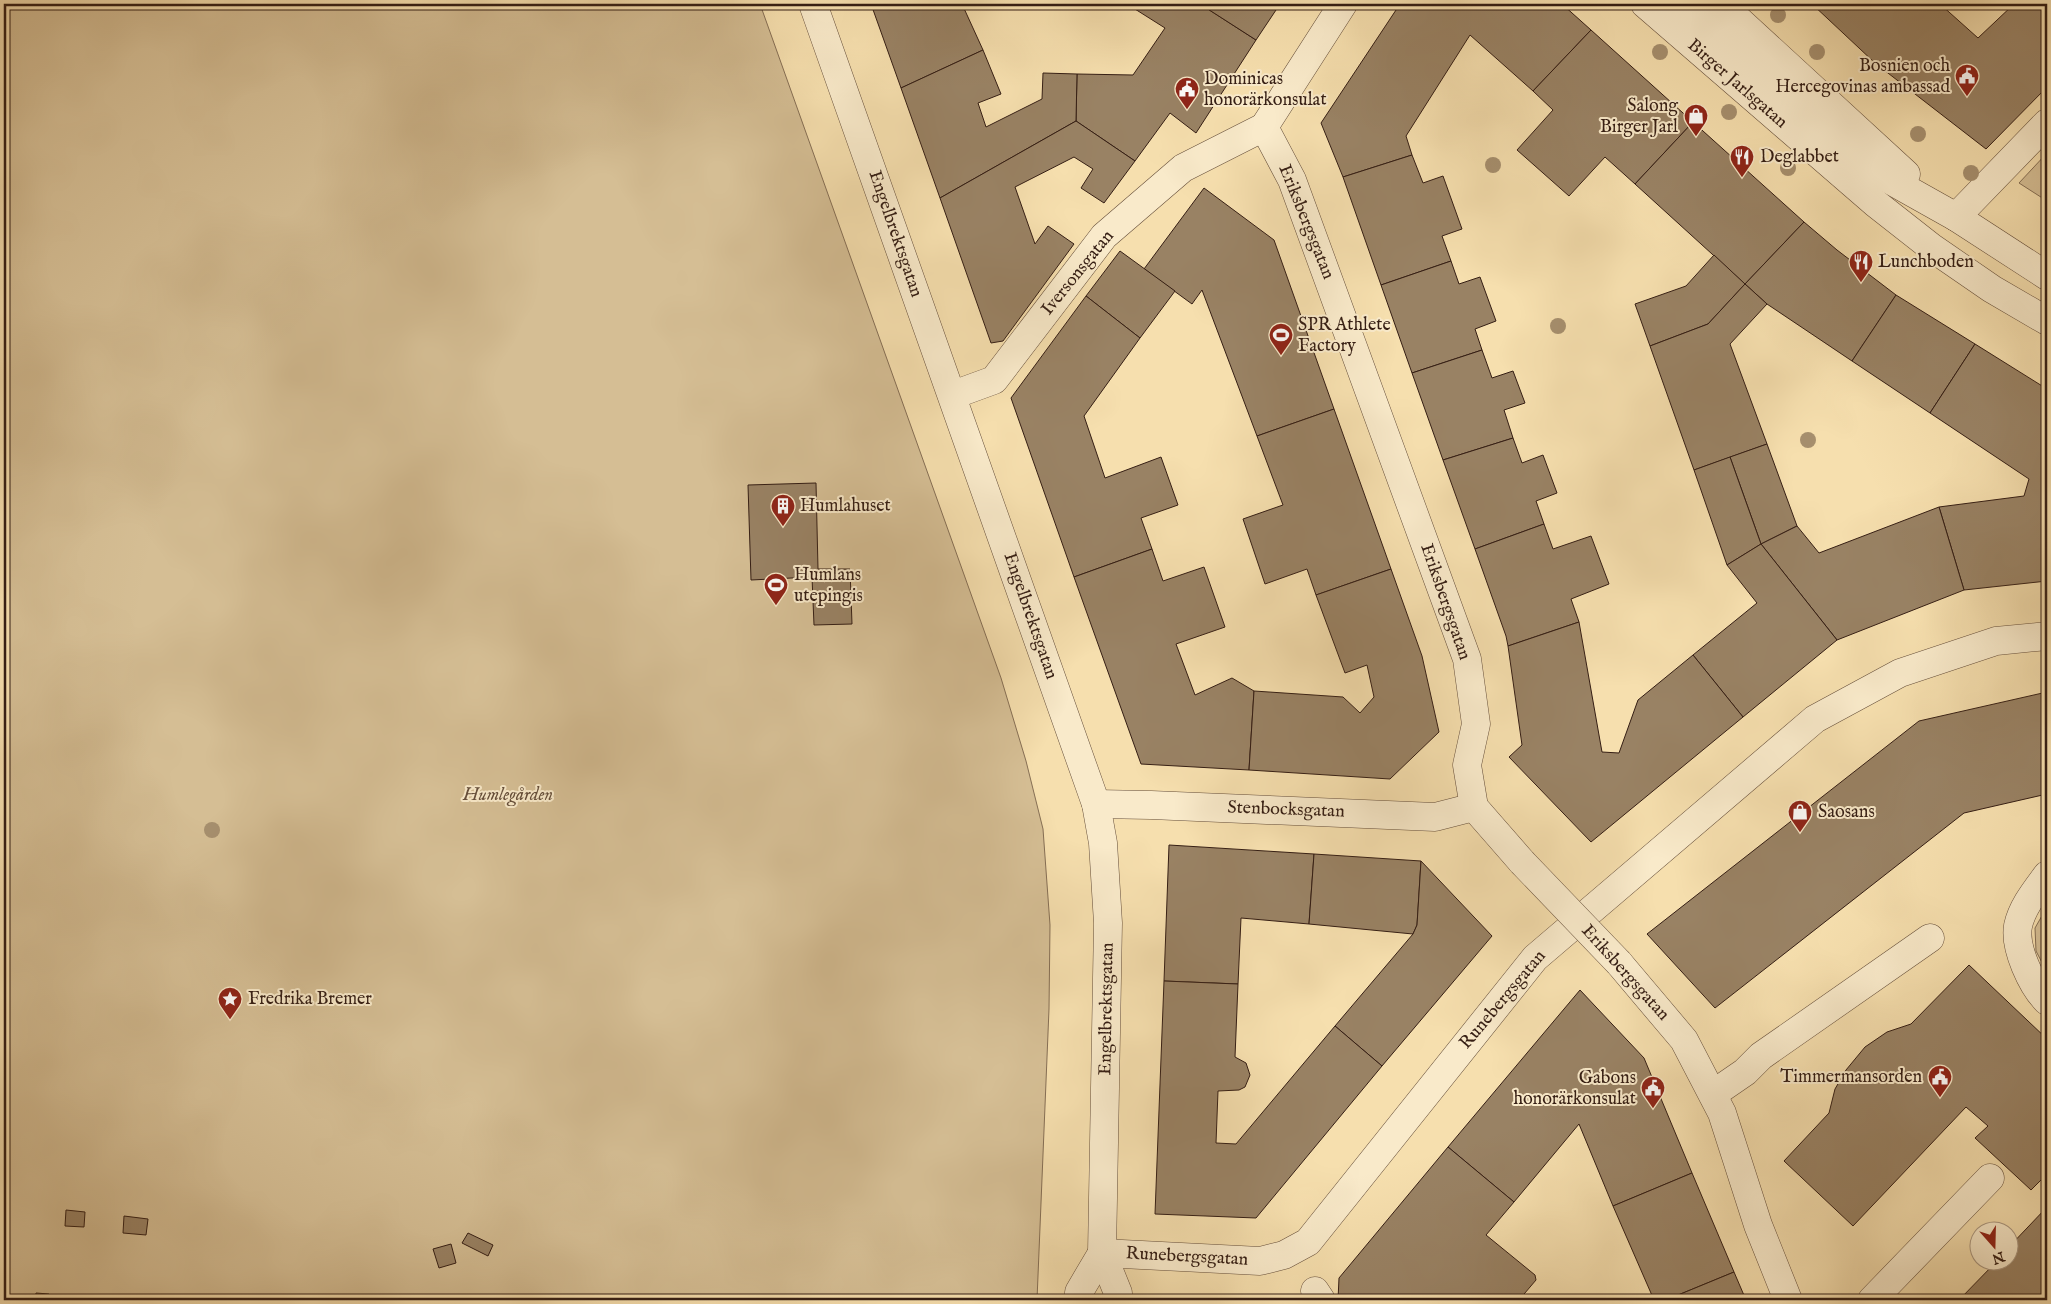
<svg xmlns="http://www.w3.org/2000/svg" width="2051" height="1304" font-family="'IM FELL English',serif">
  <rect width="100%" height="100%" fill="#f6dfae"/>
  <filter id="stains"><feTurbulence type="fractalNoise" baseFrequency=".004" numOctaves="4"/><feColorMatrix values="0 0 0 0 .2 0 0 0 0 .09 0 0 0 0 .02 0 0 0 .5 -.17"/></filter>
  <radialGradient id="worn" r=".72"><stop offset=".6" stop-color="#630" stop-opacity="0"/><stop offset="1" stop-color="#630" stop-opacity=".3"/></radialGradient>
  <g fill="#d5be94" stroke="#856e54">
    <path d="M4,4h756l241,674 25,83 17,68 7,96 -1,84 -12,291h-1033z"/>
    <path d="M2047,153v48l-28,-18z"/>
    <path d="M2047,907v65l-11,-21 -1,-23z"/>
  </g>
  <g fill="#998264" stroke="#351e14">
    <path d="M871,4h91l21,46 -82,38z"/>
    <path d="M1127,4h73l56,36 -60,93 -26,-20 -35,48 -59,-40 1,-47 56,1 32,-47z"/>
    <path d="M1200,4h80l-24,36z"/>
    <path d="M1400,4h162l29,26 -58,61 -63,-56 -64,101 6,19 -69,22 -22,-54z"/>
    <path d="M1812,4h128l38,34 36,-34h26l7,7v76l-61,62 -111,-86z"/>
    <path d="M1591,30l102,92 -58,62 -30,-27 -36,39 -52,-46 36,-40 -20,-19z"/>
    <path d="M983,50l18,44 -23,9 8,24 56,-28 1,-26 34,1 -1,47 -136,77 -39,-110z"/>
    <path d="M1076,121l59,40 -31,42 -23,-15 12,-19 -19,-12 -59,30 20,57 13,-18 26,18 -71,97 -12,2 -51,-145z"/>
    <path d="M1693,122l111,100 -59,62 -110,-100z"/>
    <path d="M1412,155l11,28 20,-7 19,53 -20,7 9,25 -70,24 -38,-108z"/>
    <path d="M1204,188l70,52 60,169 -77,27 -55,-146 -10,14 -48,-35z"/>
    <path d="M1804,222l33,28 59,45 -44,66 -85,-57 -22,-20z"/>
    <path d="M1120,251l55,40 -35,47 -54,-42z"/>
    <path d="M1714,255l31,29 -37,40 -58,22 -15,-42 51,-18z"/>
    <path d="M1451,261l8,23 21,-7 16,44 -21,8 7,21 -70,23 -31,-88z"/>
    <path d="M1745,284l22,20 -37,40 37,100 -73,26 -44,-124 58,-22z"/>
    <path d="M1896,295l79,49 -45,69 -78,-52z"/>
    <path d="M1086,296l54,42 -56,78 21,62 56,-21 17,48 -37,13 11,31 -78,28 -63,-179z"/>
    <path d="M1975,344l72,45v192l-83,9 -25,-83 85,-11 5,-17 -99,-66z"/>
    <path d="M1482,350l10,28 21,-7 12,32 -21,7 9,28 -70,22 -31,-87z"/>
    <path d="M1334,409l57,160 -75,26 -9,-26 -42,15 -22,-65 40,-14 -26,-69z"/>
    <path d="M1513,438l9,25 21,-8 14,38 -21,8 8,23 -69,25 -32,-89z"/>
    <path d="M1767,444l30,82 -36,18 -31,-87z"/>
    <path d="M1730,457l31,87 -34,21 -33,-95z"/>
    <path d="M816,483l2,86h32l2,55 -38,1 -2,-48 -61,3 -3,-95z"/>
    <path d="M1939,507l25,83 -127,50 -76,-96 36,-18 22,27z"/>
    <path d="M1544,524l9,25 38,-13 18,48 -38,15 8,23 -71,24 -2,-10 -31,-87z"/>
    <path d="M1761,544l76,96 -94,77 -50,-62 64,-52 -30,-38z"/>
    <path d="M1152,549l11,32 41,-14 21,60 -49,17 19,51 37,-17 22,13 -5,79 -108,-6 -67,-187z"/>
    <path d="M1391,569l31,87 17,76 -49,47 -141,-9 5,-79 89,6 17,16 14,-16 -7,-32 -22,8 -29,-78z"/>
    <path d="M1579,622l23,130 17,1 19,-53 55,-45 50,62 -152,125 -82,-85 13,-12 -14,-99z"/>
    <path d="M2047,692v102l-83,19 -249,195 -68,-74 272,-213z"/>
    <path d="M1169,845l145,9 -5,70 -68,-6 -3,66 -74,-3z"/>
    <path d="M1314,854l107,7 -4,64 -4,9 -104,-10z"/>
    <path d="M1421,861l71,75 -110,130 -47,-40 78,-92 4,-9z"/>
    <path d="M1969,965l78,74v145l-5,-5 -11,11 -56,-52 13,-12 -22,-19 -113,119 -69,-65 45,-48 6,-24 11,-19 19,-23 22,-15 24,-8z"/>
    <path d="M1164,981l74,3 -3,73 11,6 4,12 -5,12 -6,3 -21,1 -2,52 20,1 99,-118 47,40 -126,152 -101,-4z"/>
    <path d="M1580,990l64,68 48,115 -79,33 -34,-82 -65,78 -66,-55z"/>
    <path d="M1448,1147l66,55 -28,33 49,40 1,5 -17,20h-181l1,-22z"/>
    <path d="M1692,1173l42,99 -68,28h-12l-41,-94z"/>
    <path d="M2047,1207v93h-88l37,-38h12v-14z"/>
    <path d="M66,1210l19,2 -1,15 -19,-1z"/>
    <path d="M124,1216l24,3 -2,16 -23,-2z"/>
    <path d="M468,1233l25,12 -5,11 -26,-13z"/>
    <path d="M451,1244l5,19 -17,5 -6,-19z"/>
    <path d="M1734,1272l12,28h-80z"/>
    <path d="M36,1293l13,1v6h-14z"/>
  </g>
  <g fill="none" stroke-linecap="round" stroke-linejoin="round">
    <defs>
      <g id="minor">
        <path d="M813,4l283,800 7,39 5,80 -6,330 16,40v7"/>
        <path d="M1343,4l-79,123 28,53 175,479 9,65 -9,41 7,42 48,55"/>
        <path d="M1645,4l230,199 56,44 61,42 55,32"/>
        <path d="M1683,4l191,167 82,46 91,59"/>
        <path d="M1721,4l185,170"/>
        <path d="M1956,217l91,-94"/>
        <path d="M953,395l41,-15 110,-144 79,-68 81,-41"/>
        <path d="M1096,804l55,1 284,12 39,-10"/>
        <path d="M2047,875c-11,15 -25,32 -29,51 -4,22 14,60 29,75"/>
        <path d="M1619,963l65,77 38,73 36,112 30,75"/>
        <path d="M1713,1094l32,-22 16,-16 169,-118"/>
        <path d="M1102,1253l158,8 24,-6 24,-13 227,-284 280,-239 85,-46 96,-32 51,-5"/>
        <path d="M1315,1291l6,9"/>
        <path d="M1079,1300v-8l23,-39"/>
        <path d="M1872,1300l118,-122"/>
      </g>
    </defs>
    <use href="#minor" stroke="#654e3a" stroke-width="29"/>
    <use href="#minor" stroke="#f9eaca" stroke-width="28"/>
    <defs>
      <path id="minor-bridge" d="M1522,862l97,101"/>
    </defs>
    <use href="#minor-bridge" stroke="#654e3a" stroke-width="29" stroke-linecap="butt"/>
    <use href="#minor-bridge" stroke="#f9eaca" stroke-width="28"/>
  </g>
  <g fill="#a68f6e">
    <circle cx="1778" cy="15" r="8"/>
    <circle cx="1660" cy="52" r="8"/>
    <circle cx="1817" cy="52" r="8"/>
    <circle cx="1729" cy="112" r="8"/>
    <circle cx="1918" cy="134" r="8"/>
    <circle cx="1493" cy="165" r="8"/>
    <circle cx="1788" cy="168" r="8"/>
    <circle cx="1971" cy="173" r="8"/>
    <circle cx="1558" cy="326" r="8"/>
    <circle cx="1808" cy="440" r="8"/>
    <circle cx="212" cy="830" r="8"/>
  </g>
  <defs>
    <symbol id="civic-pin" viewBox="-11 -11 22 30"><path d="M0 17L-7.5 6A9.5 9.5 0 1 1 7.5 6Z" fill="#8f2418" stroke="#f9eaca"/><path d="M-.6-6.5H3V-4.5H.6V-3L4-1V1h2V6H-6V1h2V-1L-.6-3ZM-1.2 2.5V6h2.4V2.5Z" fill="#fff"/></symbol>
    <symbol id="shop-pin" viewBox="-11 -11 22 30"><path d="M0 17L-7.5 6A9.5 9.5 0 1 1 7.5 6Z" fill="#8f2418" stroke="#f9eaca"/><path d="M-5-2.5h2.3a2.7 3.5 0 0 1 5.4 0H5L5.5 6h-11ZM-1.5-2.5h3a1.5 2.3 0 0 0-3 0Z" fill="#fff"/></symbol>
    <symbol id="restaurant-pin" viewBox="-11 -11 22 30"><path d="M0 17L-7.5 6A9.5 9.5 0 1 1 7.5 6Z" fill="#8f2418" stroke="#f9eaca"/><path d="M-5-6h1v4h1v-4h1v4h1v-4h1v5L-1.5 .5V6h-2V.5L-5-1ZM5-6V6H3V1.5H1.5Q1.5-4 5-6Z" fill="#fff"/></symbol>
    <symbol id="stadium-pin" viewBox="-11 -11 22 30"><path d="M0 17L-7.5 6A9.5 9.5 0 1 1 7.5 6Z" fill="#8f2418" stroke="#f9eaca"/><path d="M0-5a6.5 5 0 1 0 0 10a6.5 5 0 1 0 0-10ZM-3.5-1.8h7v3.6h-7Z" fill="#fff"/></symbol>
    <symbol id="building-pin" viewBox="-11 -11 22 30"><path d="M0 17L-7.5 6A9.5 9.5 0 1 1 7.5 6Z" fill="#8f2418" stroke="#f9eaca"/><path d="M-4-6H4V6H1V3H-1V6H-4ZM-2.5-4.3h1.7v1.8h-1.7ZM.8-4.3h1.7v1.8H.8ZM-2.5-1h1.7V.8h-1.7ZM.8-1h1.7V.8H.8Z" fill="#fff"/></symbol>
    <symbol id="sight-pin" viewBox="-11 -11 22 30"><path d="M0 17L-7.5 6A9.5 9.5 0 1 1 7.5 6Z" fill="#8f2418" stroke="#f9eaca"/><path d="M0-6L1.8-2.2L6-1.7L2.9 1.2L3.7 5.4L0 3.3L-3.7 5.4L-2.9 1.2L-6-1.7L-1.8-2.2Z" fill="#fff"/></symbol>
  </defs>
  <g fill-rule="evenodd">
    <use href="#civic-pin" x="1953" y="62" width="28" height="38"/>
    <use href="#civic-pin" x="1173" y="75" width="28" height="38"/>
    <use href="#shop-pin" x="1682" y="102" width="28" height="38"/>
    <use href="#restaurant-pin" x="1728" y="143" width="28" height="38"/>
    <use href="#restaurant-pin" x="1847" y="248" width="28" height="38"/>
    <use href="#stadium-pin" x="1267" y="321" width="28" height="38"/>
    <use href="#building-pin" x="769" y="492" width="28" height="38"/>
    <use href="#stadium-pin" x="762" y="571" width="28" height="38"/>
    <use href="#shop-pin" x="1786" y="798" width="28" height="38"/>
    <use href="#sight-pin" x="216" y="985" width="28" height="38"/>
    <use href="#civic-pin" x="1926" y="1063" width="28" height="38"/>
    <use href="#civic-pin" x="1639" y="1074" width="28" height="38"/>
  </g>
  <g text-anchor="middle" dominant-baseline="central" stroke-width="4" stroke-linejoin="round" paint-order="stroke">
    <g font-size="18" fill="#351e14" stroke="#f9eaca" text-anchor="start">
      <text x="1950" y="66" text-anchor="end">Bosnien och<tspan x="1950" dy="21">Hercegovinas ambassad</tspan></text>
      <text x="1204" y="79">Dominicas<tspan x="1204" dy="21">honorärkonsulat</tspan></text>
      <text x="1678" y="106" text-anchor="end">Salong<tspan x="1678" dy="21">Birger Jarl</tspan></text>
      <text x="1760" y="157">Deglabbet</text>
      <text x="1878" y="262">Lunchboden</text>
      <text x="1298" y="325">SPR Athlete<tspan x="1298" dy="21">Factory</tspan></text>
      <text x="800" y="506">Humlahuset</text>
      <text x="794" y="575">Humlans<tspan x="794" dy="21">utepingis</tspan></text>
      <text x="1818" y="812">Saosans</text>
      <text x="248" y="999">Fredrika Bremer</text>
      <text x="1922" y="1077" text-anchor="end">Timmermansorden</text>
      <text x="1636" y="1078" text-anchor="end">Gabons<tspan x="1636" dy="21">honorärkonsulat</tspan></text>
    </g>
    <g font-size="18" fill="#351e14" stroke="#f9eaca">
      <text transform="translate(1737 84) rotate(41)">Birger Jarlsgatan</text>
      <text transform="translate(1306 222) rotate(68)">Eriksbergsgatan</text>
      <text transform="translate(895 234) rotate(71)">Engelbrektsgatan</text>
      <text transform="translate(1078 273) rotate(-51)">Iversonsgatan</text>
      <text transform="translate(1445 602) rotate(71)">Eriksbergsgatan</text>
      <text transform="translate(1030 616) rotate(71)">Engelbrektsgatan</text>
      <text transform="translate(1286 810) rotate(2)">Stenbocksgatan</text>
      <text transform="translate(1625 973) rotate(48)">Eriksbergsgatan</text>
      <text transform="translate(1503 1000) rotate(-50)">Runebergsgatan</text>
      <text transform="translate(1107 1009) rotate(-89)">Engelbrektsgatan</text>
      <text transform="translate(1187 1257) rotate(3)">Runebergsgatan</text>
    </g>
    <g font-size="18" font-style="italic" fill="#654e3a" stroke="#f9eaca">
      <text x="508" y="795">Humlegården</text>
    </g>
  </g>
  <rect width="2051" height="1304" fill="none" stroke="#f6dfae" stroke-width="20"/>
  <rect x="5" y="5" width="2041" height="1294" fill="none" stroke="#351e14" stroke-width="2.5"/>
  <rect x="10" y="10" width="2031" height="1284" fill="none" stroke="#351e14"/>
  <g transform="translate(1994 1246) rotate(160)"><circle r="24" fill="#f9eaca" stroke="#ab9881"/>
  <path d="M0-4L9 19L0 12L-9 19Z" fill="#8f2418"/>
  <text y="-8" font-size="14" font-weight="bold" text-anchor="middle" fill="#351e14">N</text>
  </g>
  <rect width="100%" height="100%" filter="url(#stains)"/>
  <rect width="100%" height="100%" fill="url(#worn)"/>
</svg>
